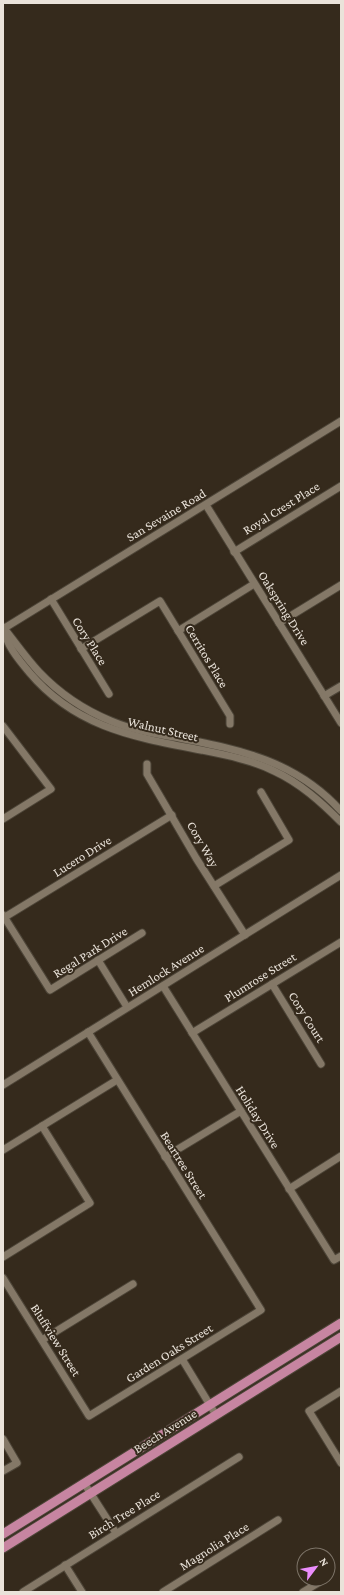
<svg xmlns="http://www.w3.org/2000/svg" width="344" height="1595" font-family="'Crimson Pro',serif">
  <rect width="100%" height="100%" fill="#352a1c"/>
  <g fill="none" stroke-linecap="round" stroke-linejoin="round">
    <defs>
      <g id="minor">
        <path d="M206,505l135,218"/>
        <path d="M234,552l107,-66"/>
        <path d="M51,599l58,95"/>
        <path d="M279,623l62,-38"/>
        <path d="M3,627c12,15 23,31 36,45 20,21 45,38 72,49 21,9 45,13 68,17 62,12 117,23 162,73"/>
        <path d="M3,629l338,-208"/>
        <path d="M4,629c2,16 15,31 25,43 47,56 106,65 172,78 25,5 51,10 73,21 26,12 47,31 67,51"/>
        <path d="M178,631l76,-47"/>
        <path d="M81,649l79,-48 70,115v8"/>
        <path d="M324,696l17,-10"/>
        <path d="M3,726l48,63 -48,30"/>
        <path d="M147,764v10l49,84 49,77"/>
        <path d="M214,886l75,-46 -28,-48"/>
        <path d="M3,915l47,75 92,-57"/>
        <path d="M5,917l167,-102"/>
        <path d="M98,960l29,47"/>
        <path d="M272,984l49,80"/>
        <path d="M163,986l171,274 7,-4"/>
        <path d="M192,1033l149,-91"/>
        <path d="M3,1085l338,-210"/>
        <path d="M3,1150l114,-70"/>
        <path d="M165,1157l76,-46"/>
        <path d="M289,1189l52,-33"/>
        <path d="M3,1257l87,-54 -48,-77"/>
        <path d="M3,1278l86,138 172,-106 -173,-278"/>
        <path d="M42,1340l91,-56"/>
        <path d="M182,1359l34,56"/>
        <path d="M341,1391l-32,20 32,52"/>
        <path d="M3,1439l14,24 -14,8"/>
        <path d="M84,1483l32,50"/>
        <path d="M65,1565l17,27"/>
        <path d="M23,1592l216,-135"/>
        <path d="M163,1592l115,-72"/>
        <path d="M303,1592l15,-9"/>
      </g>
      <g id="major">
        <path d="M3,1534l338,-211"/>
        <path d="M3,1548l338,-211"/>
      </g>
    </defs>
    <use href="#minor" stroke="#4d4538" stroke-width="9"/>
    <use href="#major" stroke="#4d4538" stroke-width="11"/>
    <use href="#minor" stroke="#847867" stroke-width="7"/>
    <use href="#major" stroke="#c785a1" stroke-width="9"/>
  </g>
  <g text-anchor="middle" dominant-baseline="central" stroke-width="4" stroke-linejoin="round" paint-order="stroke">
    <g font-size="13" fill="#eae3da" stroke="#352a1c">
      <text transform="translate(281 508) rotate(-32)">Royal Crest Place</text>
      <text transform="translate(166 515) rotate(-31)">San Sevaine Road</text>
      <text transform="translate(284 608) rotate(58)">Oakspring Drive</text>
      <text transform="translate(90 641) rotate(58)">Cory Place</text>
      <text transform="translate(207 656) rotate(59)">Cerritos Place</text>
      <text transform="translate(163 729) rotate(13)">Walnut Street</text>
      <text transform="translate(203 844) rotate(60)">Cory Way</text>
      <text transform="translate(82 856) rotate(-32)">Lucero Drive</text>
      <text transform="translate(90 952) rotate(-32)">Regal Park Drive</text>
      <text transform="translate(166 970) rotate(-32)">Hemlock Avenue</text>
      <text transform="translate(260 977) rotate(-32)">Plumrose Street</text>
      <text transform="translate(307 1017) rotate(58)">Cory Court</text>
      <text transform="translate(258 1117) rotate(58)">Holiday Drive</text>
      <text transform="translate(184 1165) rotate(58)">Beartree Street</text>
      <text transform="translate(56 1340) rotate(58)">Bluffview Street</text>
      <text transform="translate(169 1353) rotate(-32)">Garden Oaks Street</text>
      <text transform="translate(165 1431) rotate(-32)">Beech Avenue</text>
      <text transform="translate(124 1514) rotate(-32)">Birch Tree Place</text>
      <text transform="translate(214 1546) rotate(-32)">Magnolia Place</text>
    </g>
  </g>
  <rect width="344" height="1595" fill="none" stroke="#eae3da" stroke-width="8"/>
  <g transform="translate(316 1567) rotate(58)"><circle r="19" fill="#352a1c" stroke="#7d7468"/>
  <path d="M0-3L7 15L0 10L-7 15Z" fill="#eb8dfc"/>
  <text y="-6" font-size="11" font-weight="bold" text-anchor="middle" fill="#eae3da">N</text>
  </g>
</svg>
